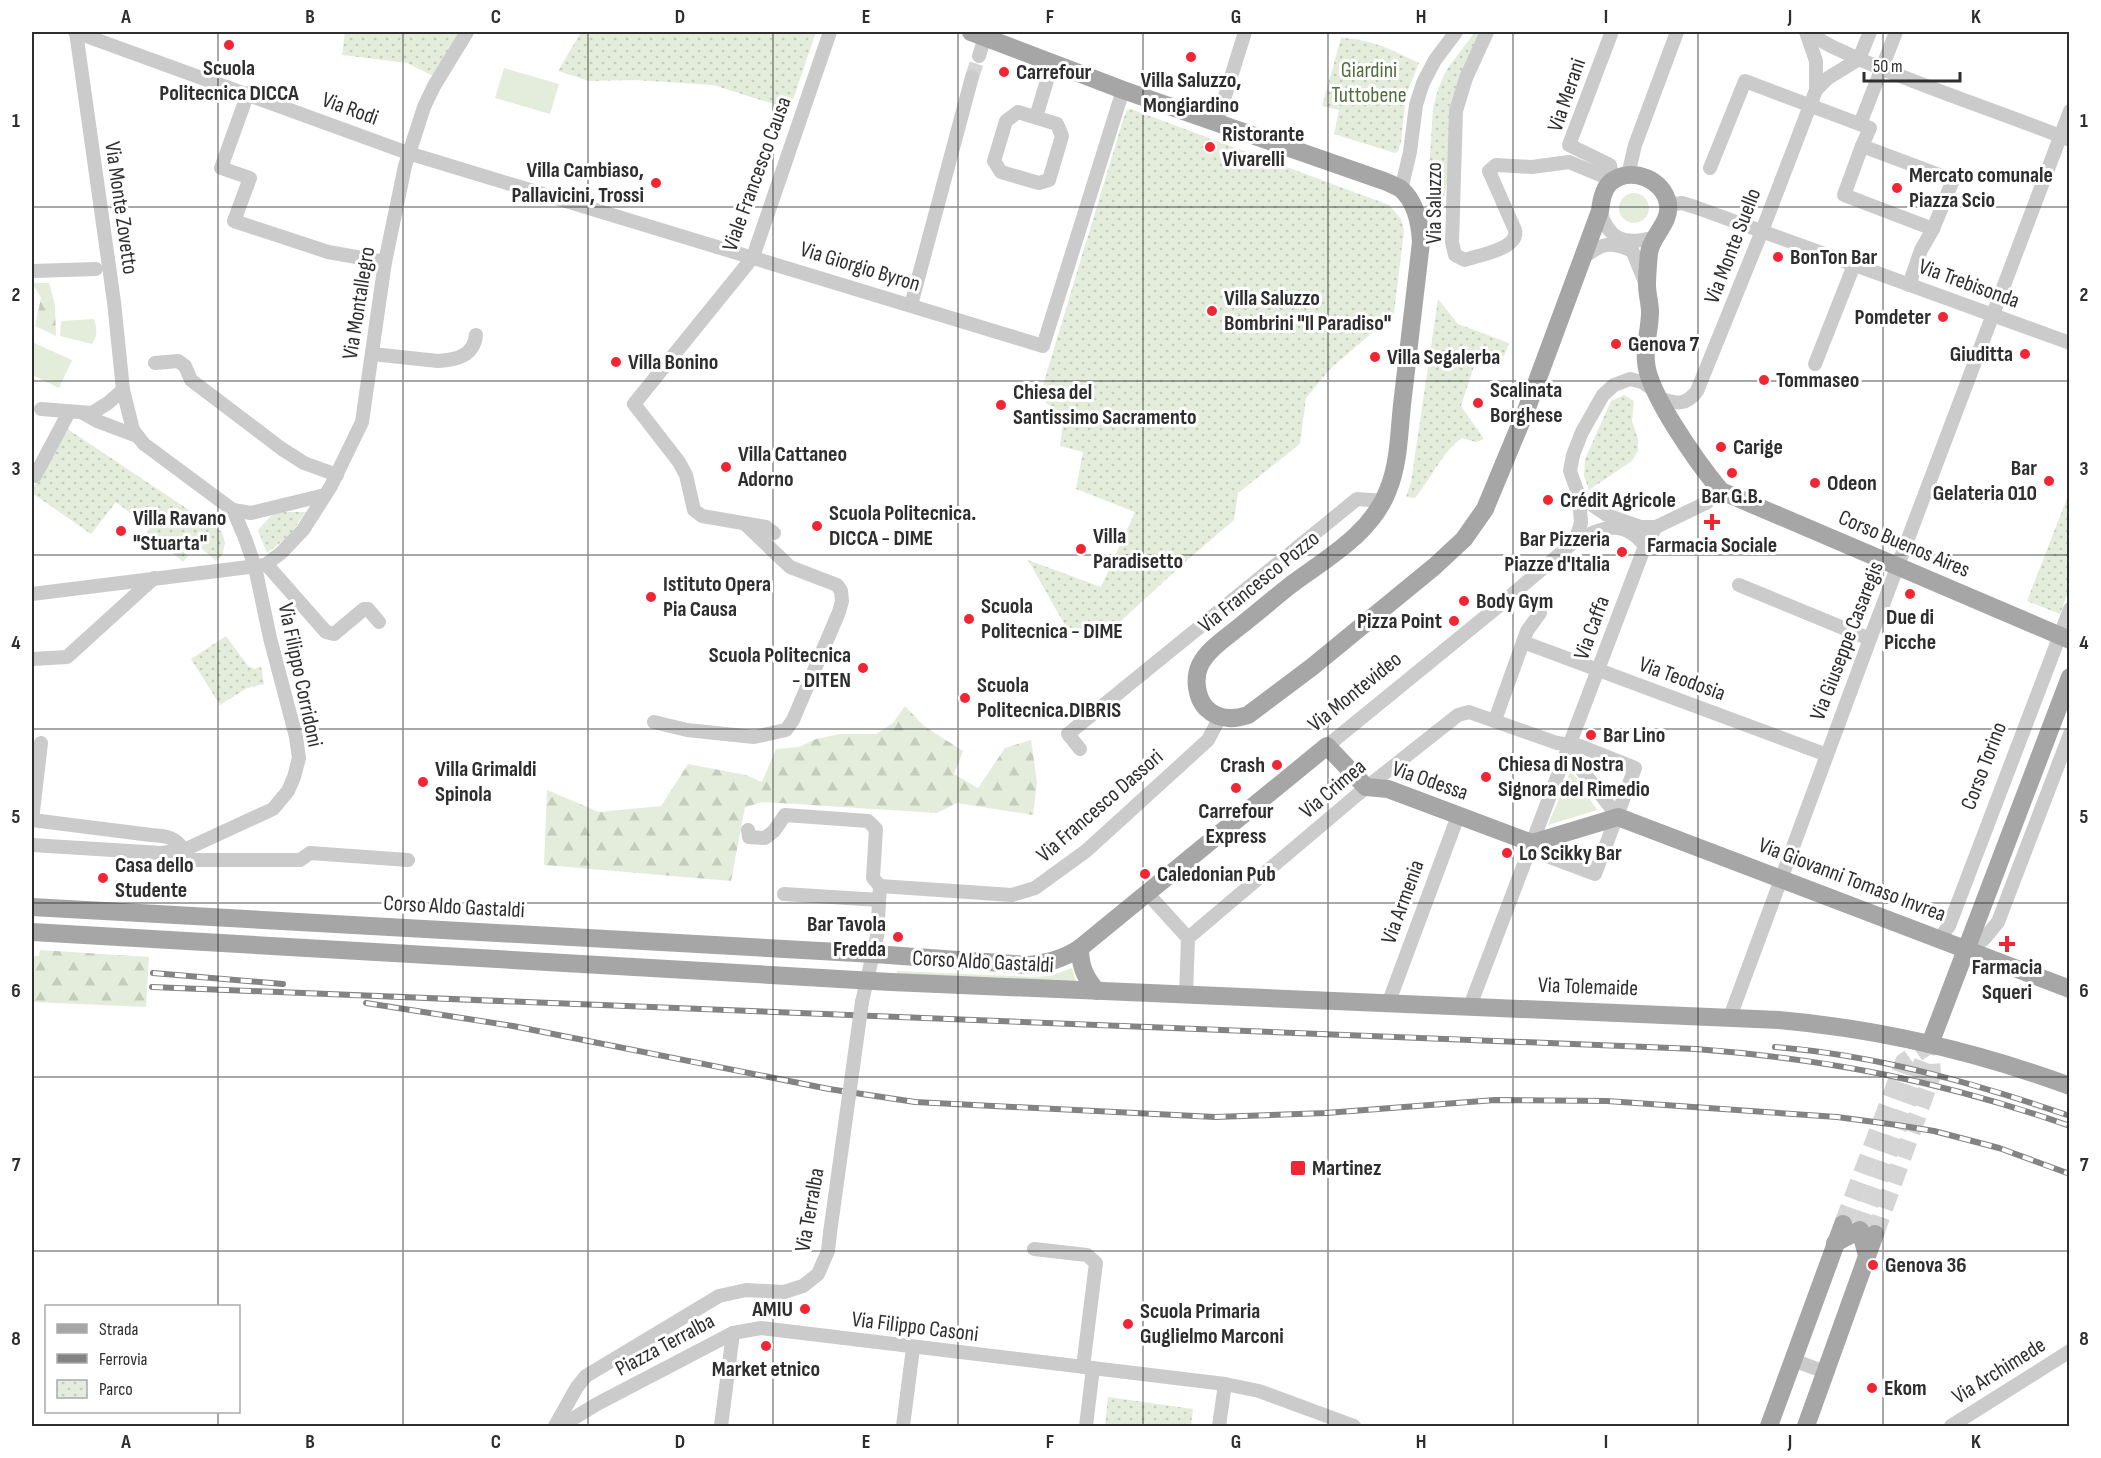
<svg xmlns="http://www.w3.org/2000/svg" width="2101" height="1458" font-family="'Sofia Sans Condensed',sans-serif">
  <defs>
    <pattern id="forest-firs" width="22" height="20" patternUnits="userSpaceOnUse" patternTransform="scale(1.5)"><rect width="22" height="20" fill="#e4eddb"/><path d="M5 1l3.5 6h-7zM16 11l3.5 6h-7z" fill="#c4ccbc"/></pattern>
    <pattern id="park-dots" width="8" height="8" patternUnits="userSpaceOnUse" patternTransform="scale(1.5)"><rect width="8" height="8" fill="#e4eddb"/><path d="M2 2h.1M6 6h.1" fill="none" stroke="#c4ccbc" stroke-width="1.8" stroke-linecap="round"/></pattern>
  </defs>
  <rect width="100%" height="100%" fill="#fff"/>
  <g fill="#e4eddb">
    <path d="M504,68l55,16 -9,30 -55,-16z"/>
    <circle cx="1634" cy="208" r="15"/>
    <path d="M94,319c3,10 4,16 -2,25l-32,-8 1,-15z"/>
    <path d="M32,342l40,18 -13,28 -27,-13z"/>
    <path d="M1571,770l26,40 -49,15z"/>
    <path d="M1072,968l4,14 -179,-8v-3l137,6 16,-1z"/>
  </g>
  <g fill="url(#forest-firs)">
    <path d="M32,283h17l6,22 1,31 -21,-10 6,-28z"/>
    <path d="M905,706l19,20 39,25 -9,23 24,14 27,-40 26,-8 6,42 -4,33 -76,-12 -20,10 -174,-11 -18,5 -14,74 -187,-16 3,-75 52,22 62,-6 27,-42 58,11 16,7 14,-33 23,-2 17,-8 23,-5h37l17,-11z"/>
    <path d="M40,950l109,7 -3,50 -114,-5v-46h7z"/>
  </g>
  <g fill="url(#park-dots)">
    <path d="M345,32h114l-26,44 -26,-13 -65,-8z"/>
    <path d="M581,32h235l-26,77 -77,-24 -78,-5 -46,1 -31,-10z"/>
    <path d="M1475,32h7l-22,45 -13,105 -6,32 -12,-43 4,-63 5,-19 9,-20z"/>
    <path d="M1341,38c31,1 51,12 78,25l-13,32 -5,47 -3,9 -3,2 -61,-19 5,-24 -17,-4z"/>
    <path d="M1131,109l258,96 12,14 3,11 -10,84 -63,54 -25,30 -6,46 -62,49 -4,27 -48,41 -78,72 -42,-6 -38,-67 73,27 34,-75 -59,-23 7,-37 -23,-6 4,-31 -25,-17 84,-278 4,-10z"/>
    <path d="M1438,299l20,25 51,19 -5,13 -23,11 -7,-1 -13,40 23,33 -8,3 -14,-4c-20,14 -31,41 -47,60l-9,-1 5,-15z"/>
    <path d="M1624,395l10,6 -2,20 6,18v12l-6,10 -43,29 -5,-14 1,-17 26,-58z"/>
    <path d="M66,428l156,104 3,11 -3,13 -6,5 -31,-27 -9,11 12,11 -5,6 -24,-21 -14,-6 5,-7 -34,-26 -25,32 -59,-41v-3z"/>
    <path d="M2069,493v97l-9,24 -33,-13z"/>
    <path d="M280,512h26l-17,24 -22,17 -9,-23 14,-15z"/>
    <path d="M226,636l22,30 7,3 6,-3 3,18 -17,4 -27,17 -29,-46z"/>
    <path d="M1108,1397l85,12 -2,17h-86z"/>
  </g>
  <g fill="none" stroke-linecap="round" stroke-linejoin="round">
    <path stroke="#d5d5d5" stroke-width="14" stroke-dasharray="14 7" stroke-linecap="butt" d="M972,77l7,-21"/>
    <g stroke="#d5d5d5" stroke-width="18" stroke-dasharray="18 9" stroke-linecap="butt">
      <path d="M1843,1224l61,-162 26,-18"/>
      <path d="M1860,1230l68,-182"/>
      <path d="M1875,1234l57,-159 -2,-31"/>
    </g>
    <g stroke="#cbcbcb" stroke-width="14">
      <path d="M75,32l333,121 635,193 80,-256"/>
      <path d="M1487,32l-21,46 -10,33 -4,131 3,13 10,5c14,-5 54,-11 50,-30l-26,-59 7,-6 36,2 37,-5 34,14 8,6"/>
      <path d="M1806,32l10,29v29"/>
      <path d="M1811,32c12,13 32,19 48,27 69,30 141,53 211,81"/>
      <path d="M1611,34l-42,111 41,20 3,16"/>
      <path d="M979,56l6,-19"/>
      <path d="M248,93l-27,75 29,10 -16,43 94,31 57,10"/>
      <path d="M1018,112l39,12 5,12 -13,44 -10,3 -38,-11 -7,-11 12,-40z"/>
      <path d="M1036,117l16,-53"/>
      <path d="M1217,122l28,-90"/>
      <path d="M1860,124l36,-92"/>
      <path d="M1862,146l-18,49 89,34"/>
      <path d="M1710,168l35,-87 125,47 -8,18 91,34 -20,49 -12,21 -12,35"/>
      <path d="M1628,175l7,-30 42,-113"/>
      <path d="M1401,190l9,-38 6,-47 7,-22 12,-23 21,-28"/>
      <path d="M1669,205l13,-2 13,4 375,136"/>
      <path d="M1600,211c9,29 24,34 52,27"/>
      <path d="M1625,241l7,9 13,32"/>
      <path d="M1582,258c18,-12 24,-18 46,-9"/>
      <path d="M33,271l63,-2"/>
      <path d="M911,305l61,-228"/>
      <path d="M372,354l66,7c18,-1 36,-5 38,-26"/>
      <path d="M155,363l23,-2 7,5 6,14 91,69 22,14 33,12"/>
      <path d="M1815,364l39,-99"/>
      <path d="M1659,398c17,6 27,8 38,-7l65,-160 54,-141 12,-12 31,-19 11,-27"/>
      <path d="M41,409l51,4 16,-10 15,-13"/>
      <path d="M83,413l14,8 40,15"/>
      <path d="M35,476l34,-64"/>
      <path d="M1579,496l28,19 34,12h15l50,-24 15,-12"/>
      <path d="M233,510l18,3 74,-18"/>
      <path d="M774,533l-8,-6 -64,-11 -8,-6 -8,-35 -7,-13 -45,-58 119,-147 77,-225"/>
      <path d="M1575,541c27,-13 48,-24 70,5"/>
      <path d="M267,565l59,67 8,2 30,-25h4l11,13"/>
      <path d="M1739,585l131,54"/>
      <path d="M32,594l233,-29 16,-12 22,-23 28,-44 31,-64 23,-160 20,-96 19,-59 10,-21 33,-54"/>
      <path d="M1523,642l304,113"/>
      <path d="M32,659l35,-2 87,-79"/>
      <path d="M1495,720l32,-89 13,-18"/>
      <path d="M654,722l33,8 67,7 32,-7 7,-10 46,-108 3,-11 -1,-10 -4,-6 -47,-18 -45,-43"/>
      <path d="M1570,744l5,17 43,56"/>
      <path d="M1327,746l174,-142 74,-63 6,-18 -2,-27 -9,-25 3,-16 9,-23 21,-37 11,-10 16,-6 12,3 12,8"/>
      <path d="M1080,749l-12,-15 289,-235 26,2"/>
      <path d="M32,820l119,15c16,1 24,2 33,15"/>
      <path d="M32,820l9,-77"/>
      <path d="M748,830l1,7 16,1 9,-7 11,-16 83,6 8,8 -3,49 7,8"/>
      <path d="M32,845l129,8 23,-3 89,-41 15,-18 6,-14 5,-19 -3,-21 -26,-99 -15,-71 -10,-29 -12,-28 -89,-66 -11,-14 -10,-40 -9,-88 -38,-270"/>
      <path d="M174,852l7,6 11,2h108l10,-7 98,7"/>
      <path d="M784,894l95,6"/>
      <path d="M1148,894l40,44"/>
      <path d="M1939,939l10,-13 121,-317"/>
      <path d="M1967,951l17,-12 14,-17 72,-188"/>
      <path d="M1186,995l2,-57 169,-143 101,-80 11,-3 88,31 23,3 55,22 -40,106 -59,-22 -4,-9"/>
      <path d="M862,1002l15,-66 3,-50 132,9 23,-7 51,-37 122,-111 12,-23"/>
      <path d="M1388,1004l70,-188"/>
      <path d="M1470,1006l175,-460 11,-19"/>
      <path d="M1730,1017l140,-378 200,-528"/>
      <path d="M1034,1249l53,6 9,8 -13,104"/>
      <path d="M1793,1360l32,12"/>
      <path d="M555,1426l22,-39 9,-11 133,-80 27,-6 38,2 19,-6 15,-12 10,-23 2,-18"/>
      <path d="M561,1426l36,-22 136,-71 28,-5 464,56 34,7 95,35"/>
      <path d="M721,1426l12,-93"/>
      <path d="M903,1426l10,-78"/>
      <path d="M1086,1426l7,-58"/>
      <path d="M1219,1426l6,-42"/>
      <path d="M1951,1426l119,-75"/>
    </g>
    <g stroke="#a6a6a6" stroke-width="18">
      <path d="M971,32l152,58 261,91c5,2 12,5 17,8 15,13 19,35 20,53 -6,54 -13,108 -19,163 -3,27 -3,59 -14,85 -16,43 -61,68 -96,94 -18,14 -35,29 -53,43 -13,11 -31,22 -39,38 -6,13 -4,32 6,43 12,12 27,12 42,7l64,-48 123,-101 29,-27 21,-30 42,-101 73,-197c1,-9 3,-23 11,-29 20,-16 53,-3 57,22 3,19 -17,32 -19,49 -1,11 -2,22 -2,32 0,9 3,18 3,27 0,17 -6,34 -4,50 2,32 54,104 75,129l349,149"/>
      <path d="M32,907l842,47 154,11c20,-2 35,-6 52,-17l247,-202 39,41 22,2 144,54 86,-26 452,172"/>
      <path d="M32,932l859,50 888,38c100,9 196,31 291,66"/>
      <path d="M1080,948c0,18 5,30 17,43"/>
      <path d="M1930,1044l140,-367"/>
      <path d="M1835,1243l25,-13 7,25"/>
      <path d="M1769,1426l74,-202"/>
      <path d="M1806,1426l69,-192"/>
    </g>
    <defs>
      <g id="rail">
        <path d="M153,973l130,11"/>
        <path d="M152,987l1544,62c132,10 249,33 374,77"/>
        <path d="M366,1003l147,23 316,63 86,13 300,15 111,-4 169,-13 112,1 230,16 60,8 37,6 65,17 71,26"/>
        <path d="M1775,1047c101,8 199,36 295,69"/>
      </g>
    </defs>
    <use href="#rail" stroke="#838383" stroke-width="6"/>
    <use href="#rail" stroke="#fff" stroke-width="4" stroke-dasharray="11" stroke-linecap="butt"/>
    <path stroke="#cbcbcb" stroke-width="14" d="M830,1233l32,-231"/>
  </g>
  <path fill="none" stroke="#2e2e2e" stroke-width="1.5" stroke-opacity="0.55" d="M218,32v1274M403,32v1394M588,32v1394M773,32v1394M958,32v1394M1143,32v1394M1328,32v1394M1513,32v1394M1698,32v1394M1883,32v1394M32,207h2038M32,381h2038M32,555h2038M32,729h2038M32,903h2038M32,1077h2038M32,1251h2038M218,1412v14"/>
  <g fill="#f12534" stroke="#fff" stroke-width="2">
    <circle cx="229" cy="45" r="6"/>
    <circle cx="1191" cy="57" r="6"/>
    <circle cx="1004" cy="72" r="6"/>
    <circle cx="1210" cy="147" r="6"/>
    <circle cx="656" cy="183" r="6"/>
    <circle cx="1897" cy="188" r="6"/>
    <circle cx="1778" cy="257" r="6"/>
    <circle cx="1212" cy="311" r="6"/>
    <circle cx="1943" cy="317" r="6"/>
    <circle cx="1616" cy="344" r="6"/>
    <circle cx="2025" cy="354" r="6"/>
    <circle cx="1375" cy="357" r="6"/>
    <circle cx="616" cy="362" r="6"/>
    <circle cx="1764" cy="380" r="6"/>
    <circle cx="1478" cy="403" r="6"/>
    <circle cx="1001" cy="405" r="6"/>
    <circle cx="1721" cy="447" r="6"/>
    <circle cx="726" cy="467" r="6"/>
    <circle cx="1732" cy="473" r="6"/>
    <circle cx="2049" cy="481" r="6"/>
    <circle cx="1815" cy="483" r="6"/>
    <circle cx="1548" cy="500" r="6"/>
    <path d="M1709 513h6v6h6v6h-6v6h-6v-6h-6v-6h6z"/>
    <circle cx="817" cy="526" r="6"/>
    <circle cx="121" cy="531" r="6"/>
    <circle cx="1081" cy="549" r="6"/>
    <circle cx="1622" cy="552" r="6"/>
    <circle cx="1910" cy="594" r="6"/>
    <circle cx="651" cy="597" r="6"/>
    <circle cx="1464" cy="601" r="6"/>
    <circle cx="969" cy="619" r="6"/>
    <circle cx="1454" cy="621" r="6"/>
    <circle cx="863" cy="668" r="6"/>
    <circle cx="965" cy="698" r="6"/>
    <circle cx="1591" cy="735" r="6"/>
    <circle cx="1277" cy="765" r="6"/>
    <circle cx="1486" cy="777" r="6"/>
    <circle cx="423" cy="782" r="6"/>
    <circle cx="1236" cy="788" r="6"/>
    <circle cx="1507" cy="853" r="6"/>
    <circle cx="1145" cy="874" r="6"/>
    <circle cx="103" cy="878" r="6"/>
    <circle cx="898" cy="937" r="6"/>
    <path d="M2004 935h6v6h6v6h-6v6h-6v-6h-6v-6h6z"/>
    <rect x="1290" y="1160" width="16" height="16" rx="3"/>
    <circle cx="1873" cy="1265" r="6"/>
    <circle cx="805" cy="1309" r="6"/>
    <circle cx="1128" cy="1324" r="6"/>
    <circle cx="766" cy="1346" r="6"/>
    <circle cx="1872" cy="1388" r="6"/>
  </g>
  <g text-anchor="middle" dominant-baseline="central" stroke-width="6" stroke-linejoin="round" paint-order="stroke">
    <g font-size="22" font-weight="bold" fill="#2e2e2e" stroke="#fff" text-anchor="start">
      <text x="229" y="68" text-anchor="middle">Scuola<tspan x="229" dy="25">Politecnica DICCA</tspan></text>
      <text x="1016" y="72">Carrefour</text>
      <text x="1191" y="80" text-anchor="middle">Villa Saluzzo,<tspan x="1191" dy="25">Mongiardino</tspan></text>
      <text x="1222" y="134">Ristorante<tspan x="1222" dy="25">Vivarelli</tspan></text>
      <text x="644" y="170" text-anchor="end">Villa Cambiaso,<tspan x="644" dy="25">Pallavicini, Trossi</tspan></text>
      <text x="1909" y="175">Mercato comunale<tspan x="1909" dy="25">Piazza Scio</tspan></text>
      <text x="1790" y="257">BonTon Bar</text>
      <text x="1224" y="298">Villa Saluzzo<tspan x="1224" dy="25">Bombrini "Il Paradiso"</tspan></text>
      <text x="1931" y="317" text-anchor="end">Pomdeter</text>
      <text x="1628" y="344">Genova 7</text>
      <text x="2013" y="354" text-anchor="end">Giuditta</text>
      <text x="1387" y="357">Villa Segalerba</text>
      <text x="628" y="362">Villa Bonino</text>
      <text x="1776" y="380">Tommaseo</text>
      <text x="1490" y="390">Scalinata<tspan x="1490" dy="25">Borghese</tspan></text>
      <text x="1013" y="392">Chiesa del<tspan x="1013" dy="25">Santissimo Sacramento</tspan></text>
      <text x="1733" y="447">Carige</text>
      <text x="738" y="454">Villa Cattaneo<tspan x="738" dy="25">Adorno</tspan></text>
      <text x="2037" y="468" text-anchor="end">Bar<tspan x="2037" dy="25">Gelateria 010</tspan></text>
      <text x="1827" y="483">Odeon</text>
      <text x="1732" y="496" text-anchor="middle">Bar G.B.</text>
      <text x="1560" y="500">Crédit Agricole</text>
      <text x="829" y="513">Scuola Politecnica.<tspan x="829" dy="25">DICCA - DIME</tspan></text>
      <text x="133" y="518">Villa Ravano<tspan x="133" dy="25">"Stuarta"</tspan></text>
      <text x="1093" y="536">Villa<tspan x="1093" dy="25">Paradisetto</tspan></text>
      <text x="1610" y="539" text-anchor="end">Bar Pizzeria<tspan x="1610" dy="25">Piazze d'Italia</tspan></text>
      <text x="1712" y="545" text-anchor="middle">Farmacia Sociale</text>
      <text x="663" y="584">Istituto Opera<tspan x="663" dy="25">Pia Causa</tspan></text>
      <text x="1476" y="601">Body Gym</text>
      <text x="981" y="606">Scuola<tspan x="981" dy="25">Politecnica - DIME</tspan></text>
      <text x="1910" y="617" text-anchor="middle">Due di<tspan x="1910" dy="25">Picche</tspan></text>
      <text x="1442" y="621" text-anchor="end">Pizza Point</text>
      <text x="851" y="655" text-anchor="end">Scuola Politecnica<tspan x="851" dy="25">- DITEN</tspan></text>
      <text x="977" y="685">Scuola<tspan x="977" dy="25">Politecnica.DIBRIS</tspan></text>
      <text x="1603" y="735">Bar Lino</text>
      <text x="1498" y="764">Chiesa di Nostra<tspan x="1498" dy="25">Signora del Rimedio</tspan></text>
      <text x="1265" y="765" text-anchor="end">Crash</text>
      <text x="435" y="769">Villa Grimaldi<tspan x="435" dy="25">Spinola</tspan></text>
      <text x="1236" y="811" text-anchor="middle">Carrefour<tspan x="1236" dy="25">Express</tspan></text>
      <text x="1519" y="853">Lo Scikky Bar</text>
      <text x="115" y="865">Casa dello<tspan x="115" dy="25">Studente</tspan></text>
      <text x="1157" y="874">Caledonian Pub</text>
      <text x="886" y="924" text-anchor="end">Bar Tavola<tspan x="886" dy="25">Fredda</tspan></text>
      <text x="2007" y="967" text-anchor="middle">Farmacia<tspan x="2007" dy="25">Squeri</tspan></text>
      <text x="1312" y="1168">Martinez</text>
      <text x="1885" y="1265">Genova 36</text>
      <text x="793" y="1309" text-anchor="end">AMIU</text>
      <text x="1140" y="1311">Scuola Primaria<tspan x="1140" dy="25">Guglielmo Marconi</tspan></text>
      <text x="766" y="1369" text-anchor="middle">Market etnico</text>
      <text x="1884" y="1388">Ekom</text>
    </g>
    <g font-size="22" fill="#516d39" stroke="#fff">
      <text x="1369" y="70">Giardini<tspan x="1369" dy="25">Tuttobene</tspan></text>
    </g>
    <g font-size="22" fill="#2e2e2e" stroke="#fff">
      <text transform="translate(1567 95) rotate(-71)">Via Merani</text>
      <text transform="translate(350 109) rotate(20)">Via Rodi</text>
      <text transform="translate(757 174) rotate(-70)">Viale Francesco Causa</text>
      <text transform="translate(1434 203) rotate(-90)">Via Saluzzo</text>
      <text transform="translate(121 208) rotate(82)">Via Monte Zovetto</text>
      <text transform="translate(1733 246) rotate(-69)">Via Monte Suello</text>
      <text transform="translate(860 267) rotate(17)">Via Giorgio Byron</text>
      <text transform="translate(1969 284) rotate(20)">Via Trebisonda</text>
      <text transform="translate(359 303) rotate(-81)">Via Montallegro</text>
      <text transform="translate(1904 544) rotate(23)">Corso Buenos Aires</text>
      <text transform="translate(1259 582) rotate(-39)">Via Francesco Pozzo</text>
      <text transform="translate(1592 628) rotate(-70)">Via Caffa</text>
      <text transform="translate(1847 641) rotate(-69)">Via Giuseppe Casaregis</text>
      <text transform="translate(300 675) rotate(78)">Via Filippo Corridoni</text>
      <text transform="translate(1682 679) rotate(20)">Via Teodosia</text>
      <text transform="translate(1355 692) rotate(-39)">Via Montevideo</text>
      <text transform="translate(1984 766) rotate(-69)">Corso Torino</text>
      <text transform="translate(1430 781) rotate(19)">Via Odessa</text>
      <text transform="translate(1333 789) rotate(-40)">Via Crimea</text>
      <text transform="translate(1100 806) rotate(-41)">Via Francesco Dassori</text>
      <text transform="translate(1852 880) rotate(21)">Via Giovanni Tomaso Invrea</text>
      <text transform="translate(1403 902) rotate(-70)">Via Armenia</text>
      <text transform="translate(454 907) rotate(3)">Corso Aldo Gastaldi</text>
      <text transform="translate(983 962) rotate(3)">Corso Aldo Gastaldi</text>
      <text transform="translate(1588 987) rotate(2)">Via Tolemaide</text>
      <text transform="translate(810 1210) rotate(-80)">Via Terralba</text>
      <text transform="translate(915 1327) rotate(7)">Via Filippo Casoni</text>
      <text transform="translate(665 1345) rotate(-28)">Piazza Terralba</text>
      <text transform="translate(1999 1371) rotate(-32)">Via Archimede</text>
    </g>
  </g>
  <rect width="2101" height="1458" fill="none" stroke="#ffffff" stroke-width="66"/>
  <rect x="45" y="1305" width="195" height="108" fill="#ffffff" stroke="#ababab" stroke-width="1.5"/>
  <rect x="57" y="1324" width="30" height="9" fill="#a6a6a6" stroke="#ababab" stroke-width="1.5"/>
  <text x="99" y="1335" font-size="18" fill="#2e2e2e">Strada</text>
  <rect x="57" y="1354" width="30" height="9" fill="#838383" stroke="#ababab" stroke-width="1.5"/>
  <text x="99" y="1365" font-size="18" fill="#2e2e2e">Ferrovia</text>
  <rect x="57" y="1380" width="30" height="18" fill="url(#park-dots)" stroke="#ababab" stroke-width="1.5"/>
  <text x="99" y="1395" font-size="18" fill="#2e2e2e">Parco</text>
  <path d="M1864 72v9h96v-9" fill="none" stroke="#2e2e2e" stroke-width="3"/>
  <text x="1873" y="72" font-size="18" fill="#2e2e2e" stroke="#ffffff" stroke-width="4.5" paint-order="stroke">50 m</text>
  <rect x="33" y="33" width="2035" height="1392" fill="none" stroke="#2e2e2e" stroke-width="2"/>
  <g font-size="20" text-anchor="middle" font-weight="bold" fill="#2e2e2e">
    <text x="126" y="23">A</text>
    <text x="310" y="23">B</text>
    <text x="496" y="23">C</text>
    <text x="680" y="23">D</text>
    <text x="866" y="23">E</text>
    <text x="1050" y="23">F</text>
    <text x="1236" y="23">G</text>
    <text x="1421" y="23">H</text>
    <text x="1606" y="23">I</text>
    <text x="1790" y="23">J</text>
    <text x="1976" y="23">K</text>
    <text x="16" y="127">1</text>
    <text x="2084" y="127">1</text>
    <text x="16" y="301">2</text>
    <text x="2084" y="301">2</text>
    <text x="16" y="475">3</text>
    <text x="2084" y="475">3</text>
    <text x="16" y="649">4</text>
    <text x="2084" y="649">4</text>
    <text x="16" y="823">5</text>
    <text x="2084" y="823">5</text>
    <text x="16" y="997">6</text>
    <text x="2084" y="997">6</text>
    <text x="16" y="1171">7</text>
    <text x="2084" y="1171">7</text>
    <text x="16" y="1345">8</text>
    <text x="2084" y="1345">8</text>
    <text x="126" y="1448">A</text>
    <text x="310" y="1448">B</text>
    <text x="496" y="1448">C</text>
    <text x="680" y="1448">D</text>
    <text x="866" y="1448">E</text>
    <text x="1050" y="1448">F</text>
    <text x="1236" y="1448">G</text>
    <text x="1421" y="1448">H</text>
    <text x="1606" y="1448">I</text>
    <text x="1790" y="1448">J</text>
    <text x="1976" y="1448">K</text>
  </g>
</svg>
